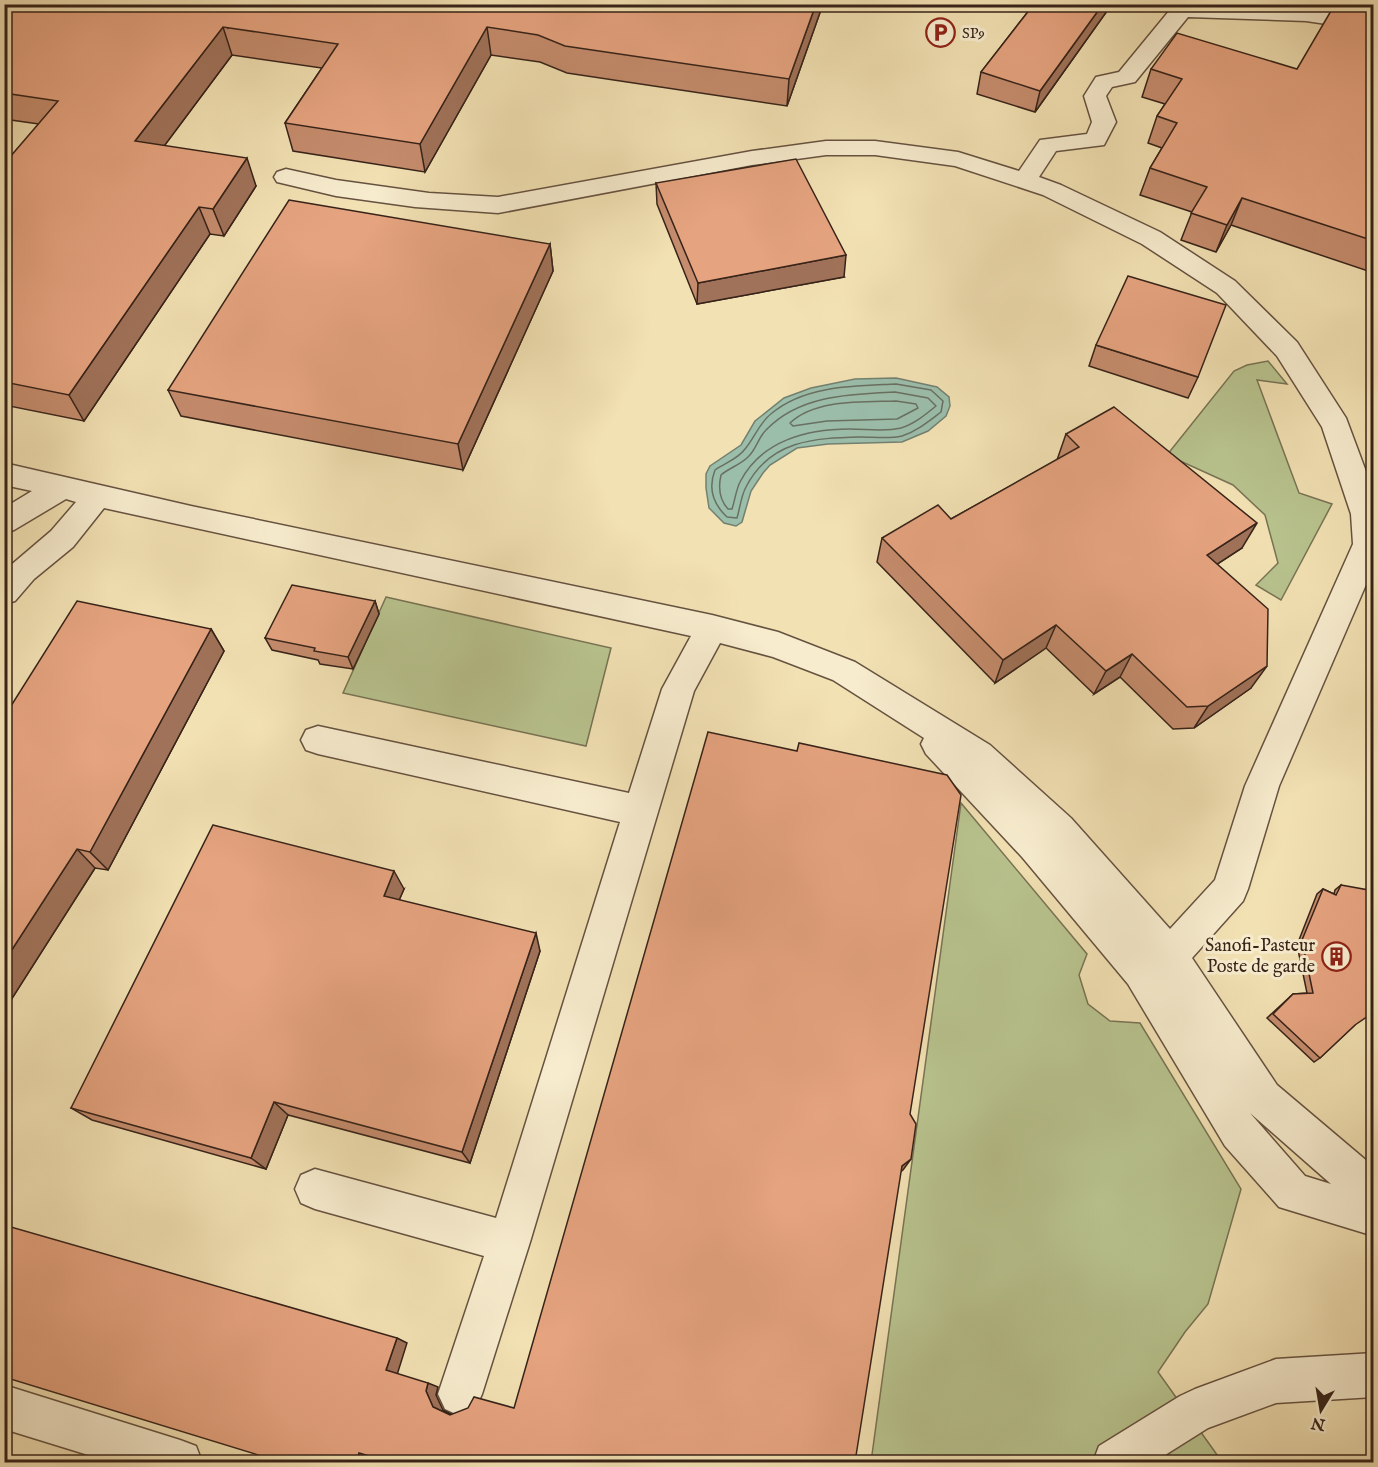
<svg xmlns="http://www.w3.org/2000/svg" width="1378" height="1467" font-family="'IM FELL English',serif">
  <rect width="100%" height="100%" fill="#f2e1b3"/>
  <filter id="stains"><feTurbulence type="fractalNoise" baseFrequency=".00333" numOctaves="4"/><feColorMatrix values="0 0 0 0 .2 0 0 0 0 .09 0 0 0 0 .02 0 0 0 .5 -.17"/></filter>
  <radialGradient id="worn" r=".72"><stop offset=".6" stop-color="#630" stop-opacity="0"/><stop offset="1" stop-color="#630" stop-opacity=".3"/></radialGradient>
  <g fill="#b8c38e" stroke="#787354" stroke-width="1.5">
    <path d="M1268,361l19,23 -30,-4 42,113 33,11 -51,96 -25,-15 22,-22 -13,-48 -32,-30 -66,-30 67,-84 13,-6z"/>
    <path d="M386,597l225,51 -25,98 -243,-53z"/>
    <path d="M961,803l126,151 -8,21 9,29 22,17 30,2 101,166 -33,115 -23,28 -27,40 62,87 11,3h-360z"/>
  </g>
  <path fill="#9bbeab" stroke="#738071" stroke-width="1.5" d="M896,378l41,9 12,10 1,9 -4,10 -18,15 -26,11 -74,2 -31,4 -27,17 -7,8 -12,18 -9,31 -6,4 -12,-3 -15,-15 -3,-20v-14l4,-8 31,-21 14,-24 29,-23 27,-10 44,-9z"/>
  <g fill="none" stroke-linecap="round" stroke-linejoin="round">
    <g stroke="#697062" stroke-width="1.5">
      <path d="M896,384l35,6 12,11 -2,11c-12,9 -24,19 -39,24 -12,3 -29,1 -41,1 -47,1 -91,3 -115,50 -5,9 -6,21 -9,31l-10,-1c-14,-13 -19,-29 -12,-47 10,-7 23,-11 30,-21 10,-12 14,-26 27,-36 34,-28 83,-27 124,-29z"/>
      <path d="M895,392l33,6 8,8c-11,9 -22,18 -35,22 -16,4 -34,1 -51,1 -44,0 -89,12 -110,53 -4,8 -5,18 -8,27h-4c-9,-10 -10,-21 -7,-34 8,-7 19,-10 27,-18 8,-7 10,-19 18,-27 33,-35 84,-36 129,-38z"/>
      <path d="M896,401l20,3 2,4 -21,11 -70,2 -34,5 -3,-3c25,-24 73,-21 106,-22z"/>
    </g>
    <defs>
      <g id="minor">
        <path d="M1206,4l100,5 68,9v13l-68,-10 -118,-4 -53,65 -23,5 -6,9 10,26 -12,23 -48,6 -17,26 22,8 99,47 75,49 62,61 49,76 28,75v73l-95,220 -31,103 -5,12 -51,57 85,127 97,82v69l-95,-29 -54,-61 -97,-162 -106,-127 -96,-103 -5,-10 3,-6 -91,-58 -60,-23 -53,-14 -26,48 -164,551 -48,152 -7,15 -15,7 -15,-7 -7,-15 46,-138 -169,-47 -14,-6 -6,-14 6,-14 14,-6 181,49 124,-396 -302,-68 -12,-4 -5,-10 5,-10 12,-4 311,67 33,-104 29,-53 -587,-128 -31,39 -39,32 -19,22 -11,3v-33l47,-40 25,-29 -10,-3 -52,31 -10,3v-25l28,-17 -28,-6v-22l187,43 521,109 66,17 77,30 135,83 81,73 99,111 45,-49 30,-94 108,-242 -2,-30 -29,-87 -45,-71 -60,-63 -75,-49 -99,-49 -88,-29 -80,-11h-49l-74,10 -254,48 -83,-6 -79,-11 -59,-14 -3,-5 3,-5 9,-3 50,11 93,13 69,4 254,-46 74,-10h49l83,11 61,19 21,-31 47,-6 5,-12 -8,-26 12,-19 23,-5 55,-67zM1250,1113l81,71 -26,-8z"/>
        <path d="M1374,1353v44l-98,6 -68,25 -54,34h-61l6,-16 81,-50 15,-7 81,-30z"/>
        <path d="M4,1385l176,55 16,6 6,16h-91l-107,-33z"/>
      </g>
    </defs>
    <use href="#minor" stroke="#665240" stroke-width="3"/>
    <use href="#minor" fill="#f7ecce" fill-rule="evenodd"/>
  </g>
  <g fill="#c58c6d" stroke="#372319" stroke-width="1.5">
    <path d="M4,4h819l-36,102 -220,-33 -27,-11 -49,-7 -66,117 -132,-21 -8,-28 37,-55 -90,-13 -68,91 92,40 -32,50 -14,-2 -126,187 -80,-16v-241l35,-40 -35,-5z"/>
    <path d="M1034,4h78l-77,108 -58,-18 4,-22z"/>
    <path d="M1374,6v267l-143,-48 -15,27 -35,-12 11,-28 -52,-17 10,-27 12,-20 -14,-5 9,-27 8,-12 -23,-7 9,-28h146z"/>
    <path d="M656,183l188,94 -147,27 -40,-100z"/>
    <path d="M550,244l3,27 -90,199 -282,-54 -13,-26z"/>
    <path d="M1096,345l102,32 -10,21 -99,-32z"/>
    <path d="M1066,434l176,114 -25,16 34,124 -57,40 -21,1 -53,-52 -26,17 -48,-46 -51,35 -118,-121 5,-24 69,-19 106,-59z"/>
    <path d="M375,601l4,13 -26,55 -33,-5 -2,-4 -46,-10 -7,-12z"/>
    <path d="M211,629l13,22 -116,219 -13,-2 -91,143v-294z"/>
    <path d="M1341,885l14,140 -35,33 -6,4 -47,-44 26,-24 14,-1 -10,-48 20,-51 6,-5 11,5 1,-4z"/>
    <path d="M404,889l-5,11 141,51 -70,212 -182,-48 -22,54 -174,-49 -21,-12z"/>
  </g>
  <g fill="#a07259" stroke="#372319" stroke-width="1.5">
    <path d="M220,4h25l-17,24z"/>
    <path d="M816,4h7l-36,102 2,-27z"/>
    <path d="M1103,4h9l-77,108 5,-21z"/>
    <path d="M223,27l9,28 -85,114 -12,-28z"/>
    <path d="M487,27l4,28 -66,117 -5,-28z"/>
    <path d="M247,158l9,28 -32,50 -11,-27z"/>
    <path d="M1242,198l-11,27 -15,27 11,-27z"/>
    <path d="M199,207l11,27 -126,187 -15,-26z"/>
    <path d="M550,244l3,27 -90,199 -5,-26z"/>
    <path d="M846,255l-2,22 -147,27 1,-21z"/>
    <path d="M1257,523l-15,25 -49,32 14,-25z"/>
    <path d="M375,601l4,13 -26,55 -5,-12z"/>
    <path d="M1056,625l-10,23 -51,35 8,-23z"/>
    <path d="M211,629l13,22 -116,219 -18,-18z"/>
    <path d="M1132,654l-12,23 -26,17 12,-23z"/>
    <path d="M1267,666l-16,22 -57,40 14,-22z"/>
    <path d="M77,849l18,19 -91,143v-49z"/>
    <path d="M394,871l10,18 -11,25 -9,-18z"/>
    <path d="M536,933l4,18 -70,212 -8,-11z"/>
    <path d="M274,1102l14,13 -22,54 -15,-11z"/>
    <path d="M911,1159l-8,11 -9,7 8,-11z"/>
    <path d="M397,1338l10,5 -10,32 -11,-5z"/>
    <path d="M428,1383l10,4 -2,8 7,15 16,8 -9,-3 -17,-8 -7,-16z"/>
    <path d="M359,1453l13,1 -3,8h-13z"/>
    <path d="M4,1457l20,5h-20z"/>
  </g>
  <g fill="#e5a37f" stroke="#372319" stroke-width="1.5">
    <path d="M4,4h217l1,2h16l3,-2h575l-27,75 -224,-33 -27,-11 -51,-8 -67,117 -135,-21 53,-79 -115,-17 -88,114 112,17 -34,51 -14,-2 -130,188 -65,-13v-218l54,-63 -54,-8z"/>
    <path d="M1034,4h69l-63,87 -59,-19z"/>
    <path d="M1335,4h32l7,2v235l-132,-43 -15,27 -36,-12 16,-26 -57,-19 27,-45 -20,-7 25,-37 -31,-10 26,-36 120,36z"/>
    <path d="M796,159l50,96 -148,28 -42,-100z"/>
    <path d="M289,200l261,44 -92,200 -290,-54z"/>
    <path d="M1128,276l98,29 -28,72 -102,-32z"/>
    <path d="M1114,407l143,116 -50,32 61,54 -1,57 -59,40 -21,1 -55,-53 -26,17 -50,-46 -53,35 -121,-122 56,-33 13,14 128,-72 -13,-13z"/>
    <path d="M292,585l83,16 -27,56 -34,-6 1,-3 -50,-10z"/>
    <path d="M77,601l134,28 -121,223 -13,-3 -73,113v-245z"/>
    <path d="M708,732l89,19 2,-8 148,32 14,20 -51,319 6,10 -5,35 -9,7 -47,296h-466l-30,-9 -3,9h-75l-277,-85v-152l393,113 -11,32 42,13 -2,8 7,16 17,8 18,-7 6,-11 40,11z"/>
    <path d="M213,825l181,46 -10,25 152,37 -74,219 -188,-50 -23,56 -180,-50z"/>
    <path d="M1341,885l33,6v121l-19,13 -35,33 -47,-44 20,-20 20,-1 -11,-53 21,-51 13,6z"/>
  </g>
  <defs>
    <symbol id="parking-ring" viewBox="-11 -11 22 22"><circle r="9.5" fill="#f7ecce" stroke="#8f2418" stroke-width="1.5"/><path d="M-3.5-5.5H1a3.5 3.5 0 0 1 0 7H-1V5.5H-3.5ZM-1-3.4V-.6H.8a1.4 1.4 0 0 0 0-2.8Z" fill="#8f2418"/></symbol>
    <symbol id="building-ring" viewBox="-11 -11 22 22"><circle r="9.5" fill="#f7ecce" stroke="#8f2418" stroke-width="1.5"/><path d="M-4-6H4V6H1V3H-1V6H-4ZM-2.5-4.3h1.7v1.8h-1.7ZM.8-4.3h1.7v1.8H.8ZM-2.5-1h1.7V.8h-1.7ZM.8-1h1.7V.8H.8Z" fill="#8f2418"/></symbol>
  </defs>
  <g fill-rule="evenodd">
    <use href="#parking-ring" x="924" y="16" width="33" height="33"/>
    <use href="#building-ring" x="1320" y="940" width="33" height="33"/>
  </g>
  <g text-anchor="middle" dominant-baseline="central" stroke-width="6" stroke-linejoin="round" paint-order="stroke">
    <g font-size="15" fill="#372319" stroke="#f7ecce" text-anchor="start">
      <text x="962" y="33">SP9</text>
    </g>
    <g font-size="18" fill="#372319" stroke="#f7ecce" text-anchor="end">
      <text x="1315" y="946">Sanofi-Pasteur<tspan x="1315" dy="21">Poste de garde</tspan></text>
    </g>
  </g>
  <rect width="1378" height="1467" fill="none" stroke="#f2e1b3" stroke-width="24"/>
  <rect x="6" y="6" width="1366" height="1455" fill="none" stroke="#372319" stroke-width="3"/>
  <rect x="12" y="12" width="1354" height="1443" fill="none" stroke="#372319" stroke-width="1.5"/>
  <g transform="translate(1321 1410) rotate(191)" stroke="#f7ecce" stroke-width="4.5" paint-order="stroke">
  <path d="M0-4.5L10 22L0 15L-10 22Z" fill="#372319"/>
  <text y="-9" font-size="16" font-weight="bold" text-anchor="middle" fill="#372319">N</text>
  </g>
  <rect width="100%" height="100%" filter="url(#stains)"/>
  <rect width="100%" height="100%" fill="url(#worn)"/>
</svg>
